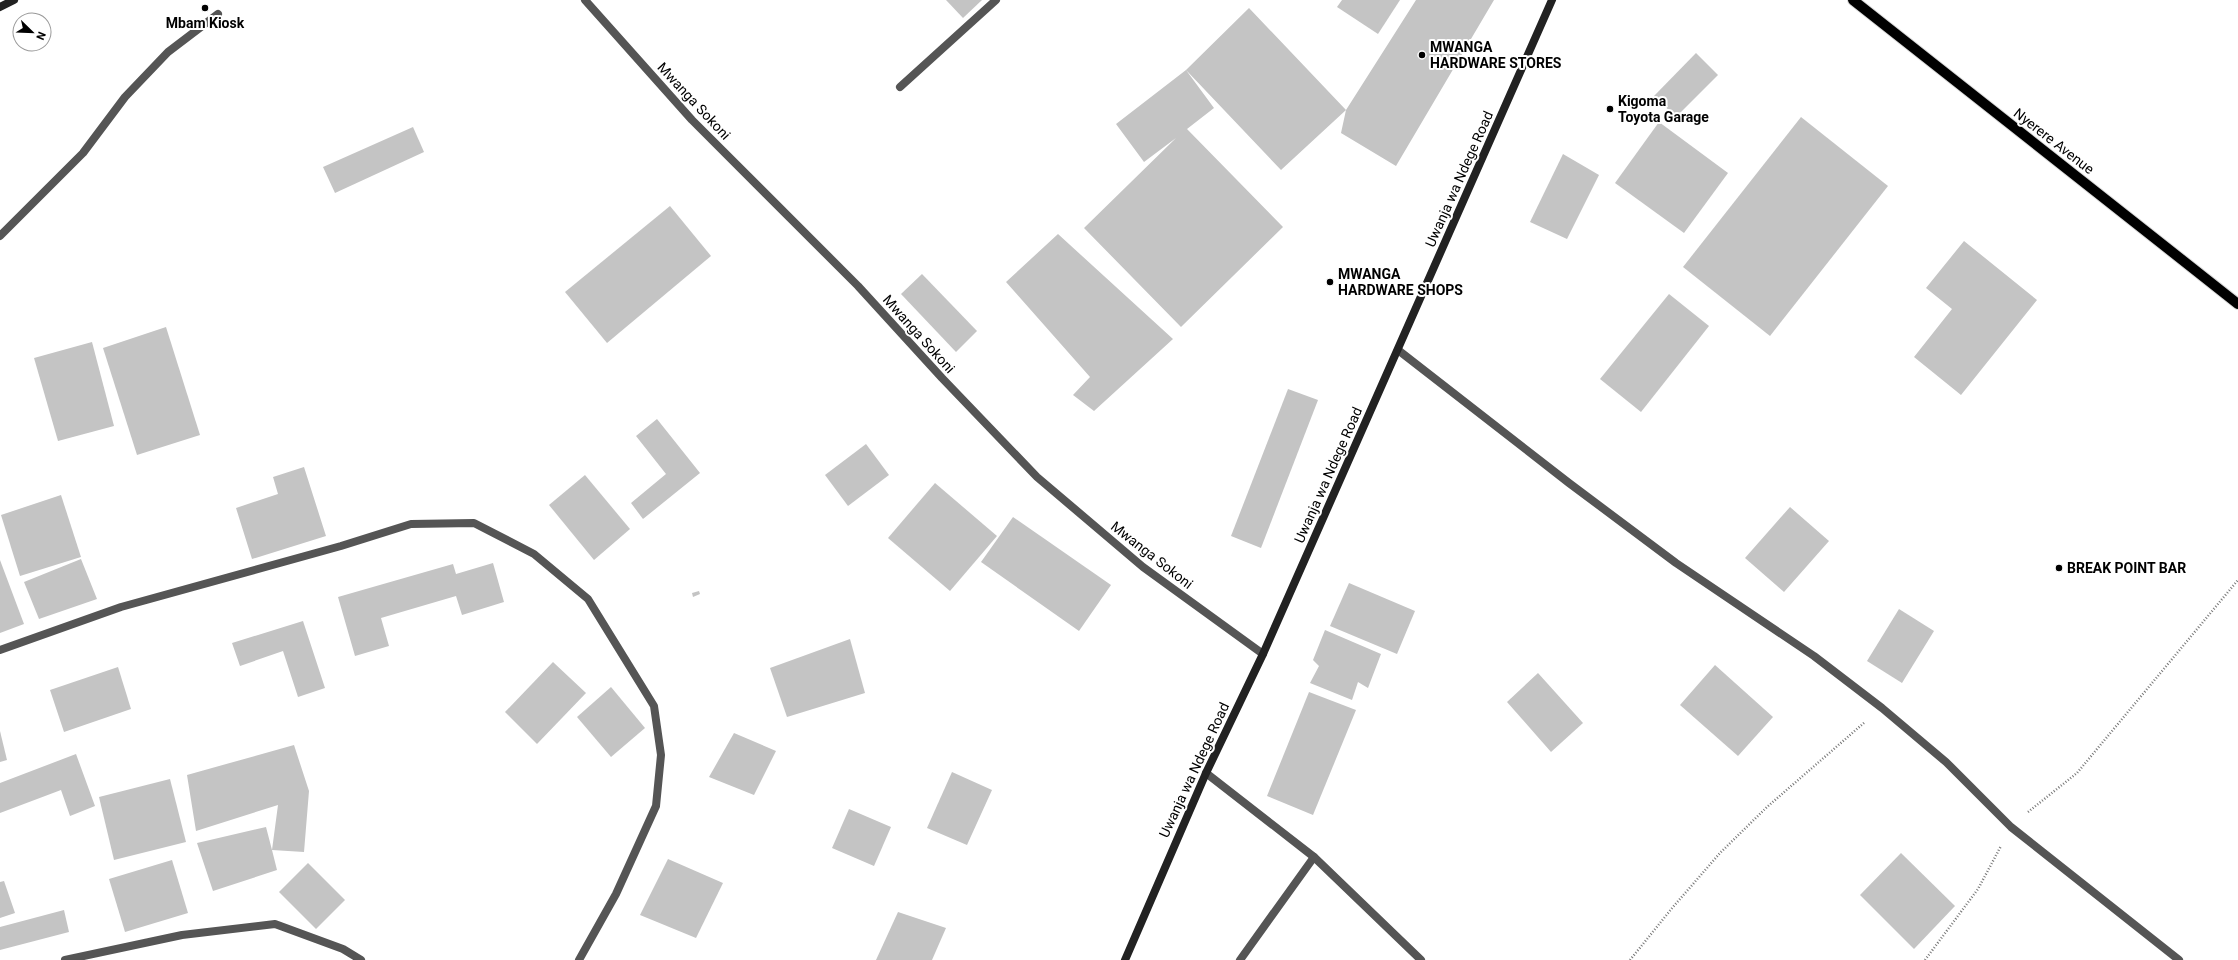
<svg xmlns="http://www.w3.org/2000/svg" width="2238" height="960" font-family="Roboto,sans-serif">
  <rect width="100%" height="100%" fill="#fff"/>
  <g fill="#c4c4c4">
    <path d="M946,0h36l-19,18z"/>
    <path d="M1342,0h58l-22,34 -41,-27z"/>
    <path d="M1416,0h78l-98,166 -55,-33 5,-23 -65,60 -95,-100 28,38 -27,21 96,98 -102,100 -97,-99 92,-90 -32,24 -28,-38 70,-54 63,-62 97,102z"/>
    <path d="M1696,53l22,22 -42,42 -22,-21z"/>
    <path d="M1801,117l87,69 -118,150 -87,-69z"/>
    <path d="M1659,122l69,51 -44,60 -69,-50z"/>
    <path d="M413,127l11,25 -89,41 -12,-26z"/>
    <path d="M1563,154l36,21 -32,64 -37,-17z"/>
    <path d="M670,206l41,50 -104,87 -42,-51z"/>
    <path d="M1058,234l115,105 -79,72 -21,-16 17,-18 -84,-95z"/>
    <path d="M1964,241l73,59 -76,95 -47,-38 38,-48 -26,-21z"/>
    <path d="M922,274l55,57 -21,21 -55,-58z"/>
    <path d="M1669,294l40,32 -68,86 -41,-33z"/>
    <path d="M166,327l34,108 -63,20 -34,-107z"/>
    <path d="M92,342l22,84 -56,15 -24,-83z"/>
    <path d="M1288,389l30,11 -57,148 -30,-12z"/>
    <path d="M657,419l43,54 -57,46 -12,-16 35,-29 -30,-38z"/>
    <path d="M866,444l23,31 -41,31 -23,-31z"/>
    <path d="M304,467l22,69 -74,23 -16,-51 42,-14 -5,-17z"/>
    <path d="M585,475l45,54 -36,31 -45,-55z"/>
    <path d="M935,483l62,53 -47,55 -62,-53z"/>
    <path d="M61,495l20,62 -61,19 -19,-61z"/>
    <path d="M1790,507l39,34 -45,51 -39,-34z"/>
    <path d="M1013,517l98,68 -32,46 -98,-69z"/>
    <path d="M81,559l16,40 -58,20 -15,-37z"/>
    <path d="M0,560l24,64 -24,9z"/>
    <path d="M493,563l11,39 -42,13 -6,-19 -75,22 8,28 -34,10 -17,-59 115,-33 3,10z"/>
    <path d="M1349,583l66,28 -18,43 -67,-28z"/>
    <path d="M699,591l1,3 -7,3 -1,-4z"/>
    <path d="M1899,609l35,22 -32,52 -35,-22z"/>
    <path d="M303,621l22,67 -27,9 -15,-46 -43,15 -8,-23z"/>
    <path d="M1325,630l56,24 -13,34 -10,-6 -6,18 -42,-17 9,-17 -6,-6z"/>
    <path d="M850,639l15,54 -78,24 -17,-49z"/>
    <path d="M553,662l33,31 -49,51 -32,-32z"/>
    <path d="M1715,665l58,52 -35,39 -58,-51z"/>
    <path d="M118,667l13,42 -67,23 -14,-42z"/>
    <path d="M1538,673l45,50 -32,29 -44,-50z"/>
    <path d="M611,687l34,41 -34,29 -34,-40z"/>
    <path d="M1309,692l47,18 -43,105 -46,-19z"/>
    <path d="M0,731l7,29 -7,2z"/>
    <path d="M734,733l42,18 -22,44 -45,-18z"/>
    <path d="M294,745l15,46 -5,61 -32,-2 5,20 -64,21 -16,-48 69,-16 6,23 6,-45 -82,26 -9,-56z"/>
    <path d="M76,754l19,52 -25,10 -9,-26 -61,23v-30z"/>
    <path d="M952,772l40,18 -25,55 -40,-17z"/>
    <path d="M170,779l16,63 -72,18 -15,-63z"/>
    <path d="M849,809l42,18 -17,39 -42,-18z"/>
    <path d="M1901,853l54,53 -41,43 -54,-54z"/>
    <path d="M668,859l55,24 -27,55 -56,-23z"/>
    <path d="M172,860l16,53 -63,19 -16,-53z"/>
    <path d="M308,863l37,37 -29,29 -37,-37z"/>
    <path d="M4,881l11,32 -15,5v-36z"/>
    <path d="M64,910l5,22 -69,18v-23z"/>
    <path d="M898,912l48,16 -14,32h-56z"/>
  </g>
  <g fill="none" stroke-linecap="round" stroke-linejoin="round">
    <defs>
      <path id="primary" d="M1853,0l385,304"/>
    </defs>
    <use href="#primary" stroke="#dbdbdb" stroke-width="12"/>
    <g stroke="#777" stroke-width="2.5" stroke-dasharray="1 2" stroke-linecap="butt">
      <path d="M2028,812l49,-39 161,-193"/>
      <path d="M1630,960l43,-53 47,-54 47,-46 98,-85"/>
      <path d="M1925,960l53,-71 23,-43"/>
    </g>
    <g stroke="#555" stroke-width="8">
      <path d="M900,87l96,-87"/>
      <path d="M1240,960l74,-103"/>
    </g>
    <g stroke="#555" stroke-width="8">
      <path d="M585,0l107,120 166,166 84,92 95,99 106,90 120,87"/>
      <path d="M0,236l83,-83 42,-56 43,-45 50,-38"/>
      <path d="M1398,350l171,133 107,80 138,93 68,52 64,54 65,65 168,133"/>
      <path d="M0,650l121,-43 220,-61 70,-22 63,-1 60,31 54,45 66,107 7,49 -5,51 -40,88 -37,66"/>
      <path d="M1206,773l108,84 107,103"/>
      <path d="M65,960l117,-25 93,-11 68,25 18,11"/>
    </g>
    <g stroke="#222" stroke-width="8">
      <path d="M0,7l14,-7"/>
      <path d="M1125,960l81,-187 57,-119 289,-654"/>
    </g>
    <use href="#primary" stroke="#000" stroke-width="10"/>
  </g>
  <g fill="#000" stroke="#fff" stroke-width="1.5">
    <circle cx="205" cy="8" r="4"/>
    <circle cx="1422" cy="55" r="4"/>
    <circle cx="1610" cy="109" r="4"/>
    <circle cx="1330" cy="282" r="4"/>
    <circle cx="2059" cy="568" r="4"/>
  </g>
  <g text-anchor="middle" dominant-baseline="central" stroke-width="4" stroke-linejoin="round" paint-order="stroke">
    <g font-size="14" font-weight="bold" fill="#000" stroke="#fff" text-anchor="start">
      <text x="205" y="23" text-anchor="middle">Mbam Kiosk</text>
      <text x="1430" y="47">MWANGA<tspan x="1430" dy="16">HARDWARE STORES</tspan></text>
      <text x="1618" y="101">Kigoma<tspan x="1618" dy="16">Toyota Garage</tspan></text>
      <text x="1338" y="274">MWANGA<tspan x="1338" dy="16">HARDWARE SHOPS</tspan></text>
      <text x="2067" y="568">BREAK POINT BAR</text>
    </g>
    <g font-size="14" fill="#000" stroke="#fff">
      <text transform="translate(694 101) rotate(47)">Mwanga Sokoni</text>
      <text transform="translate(2054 141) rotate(38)">Nyerere Avenue</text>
      <text transform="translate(1459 179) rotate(-66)">Uwanja wa Ndege Road</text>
      <text transform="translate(919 334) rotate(48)">Mwanga Sokoni</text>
      <text transform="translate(1328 475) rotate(-66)">Uwanja wa Ndege Road</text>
      <text transform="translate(1152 555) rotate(38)">Mwanga Sokoni</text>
      <text transform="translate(1194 770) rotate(-65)">Uwanja wa Ndege Road</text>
    </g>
  </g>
  <g transform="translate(32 32) rotate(113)"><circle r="19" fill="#ffffff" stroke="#999999"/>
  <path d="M0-3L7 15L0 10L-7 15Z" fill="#000000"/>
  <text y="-6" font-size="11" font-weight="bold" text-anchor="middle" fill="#000000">N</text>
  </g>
</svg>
